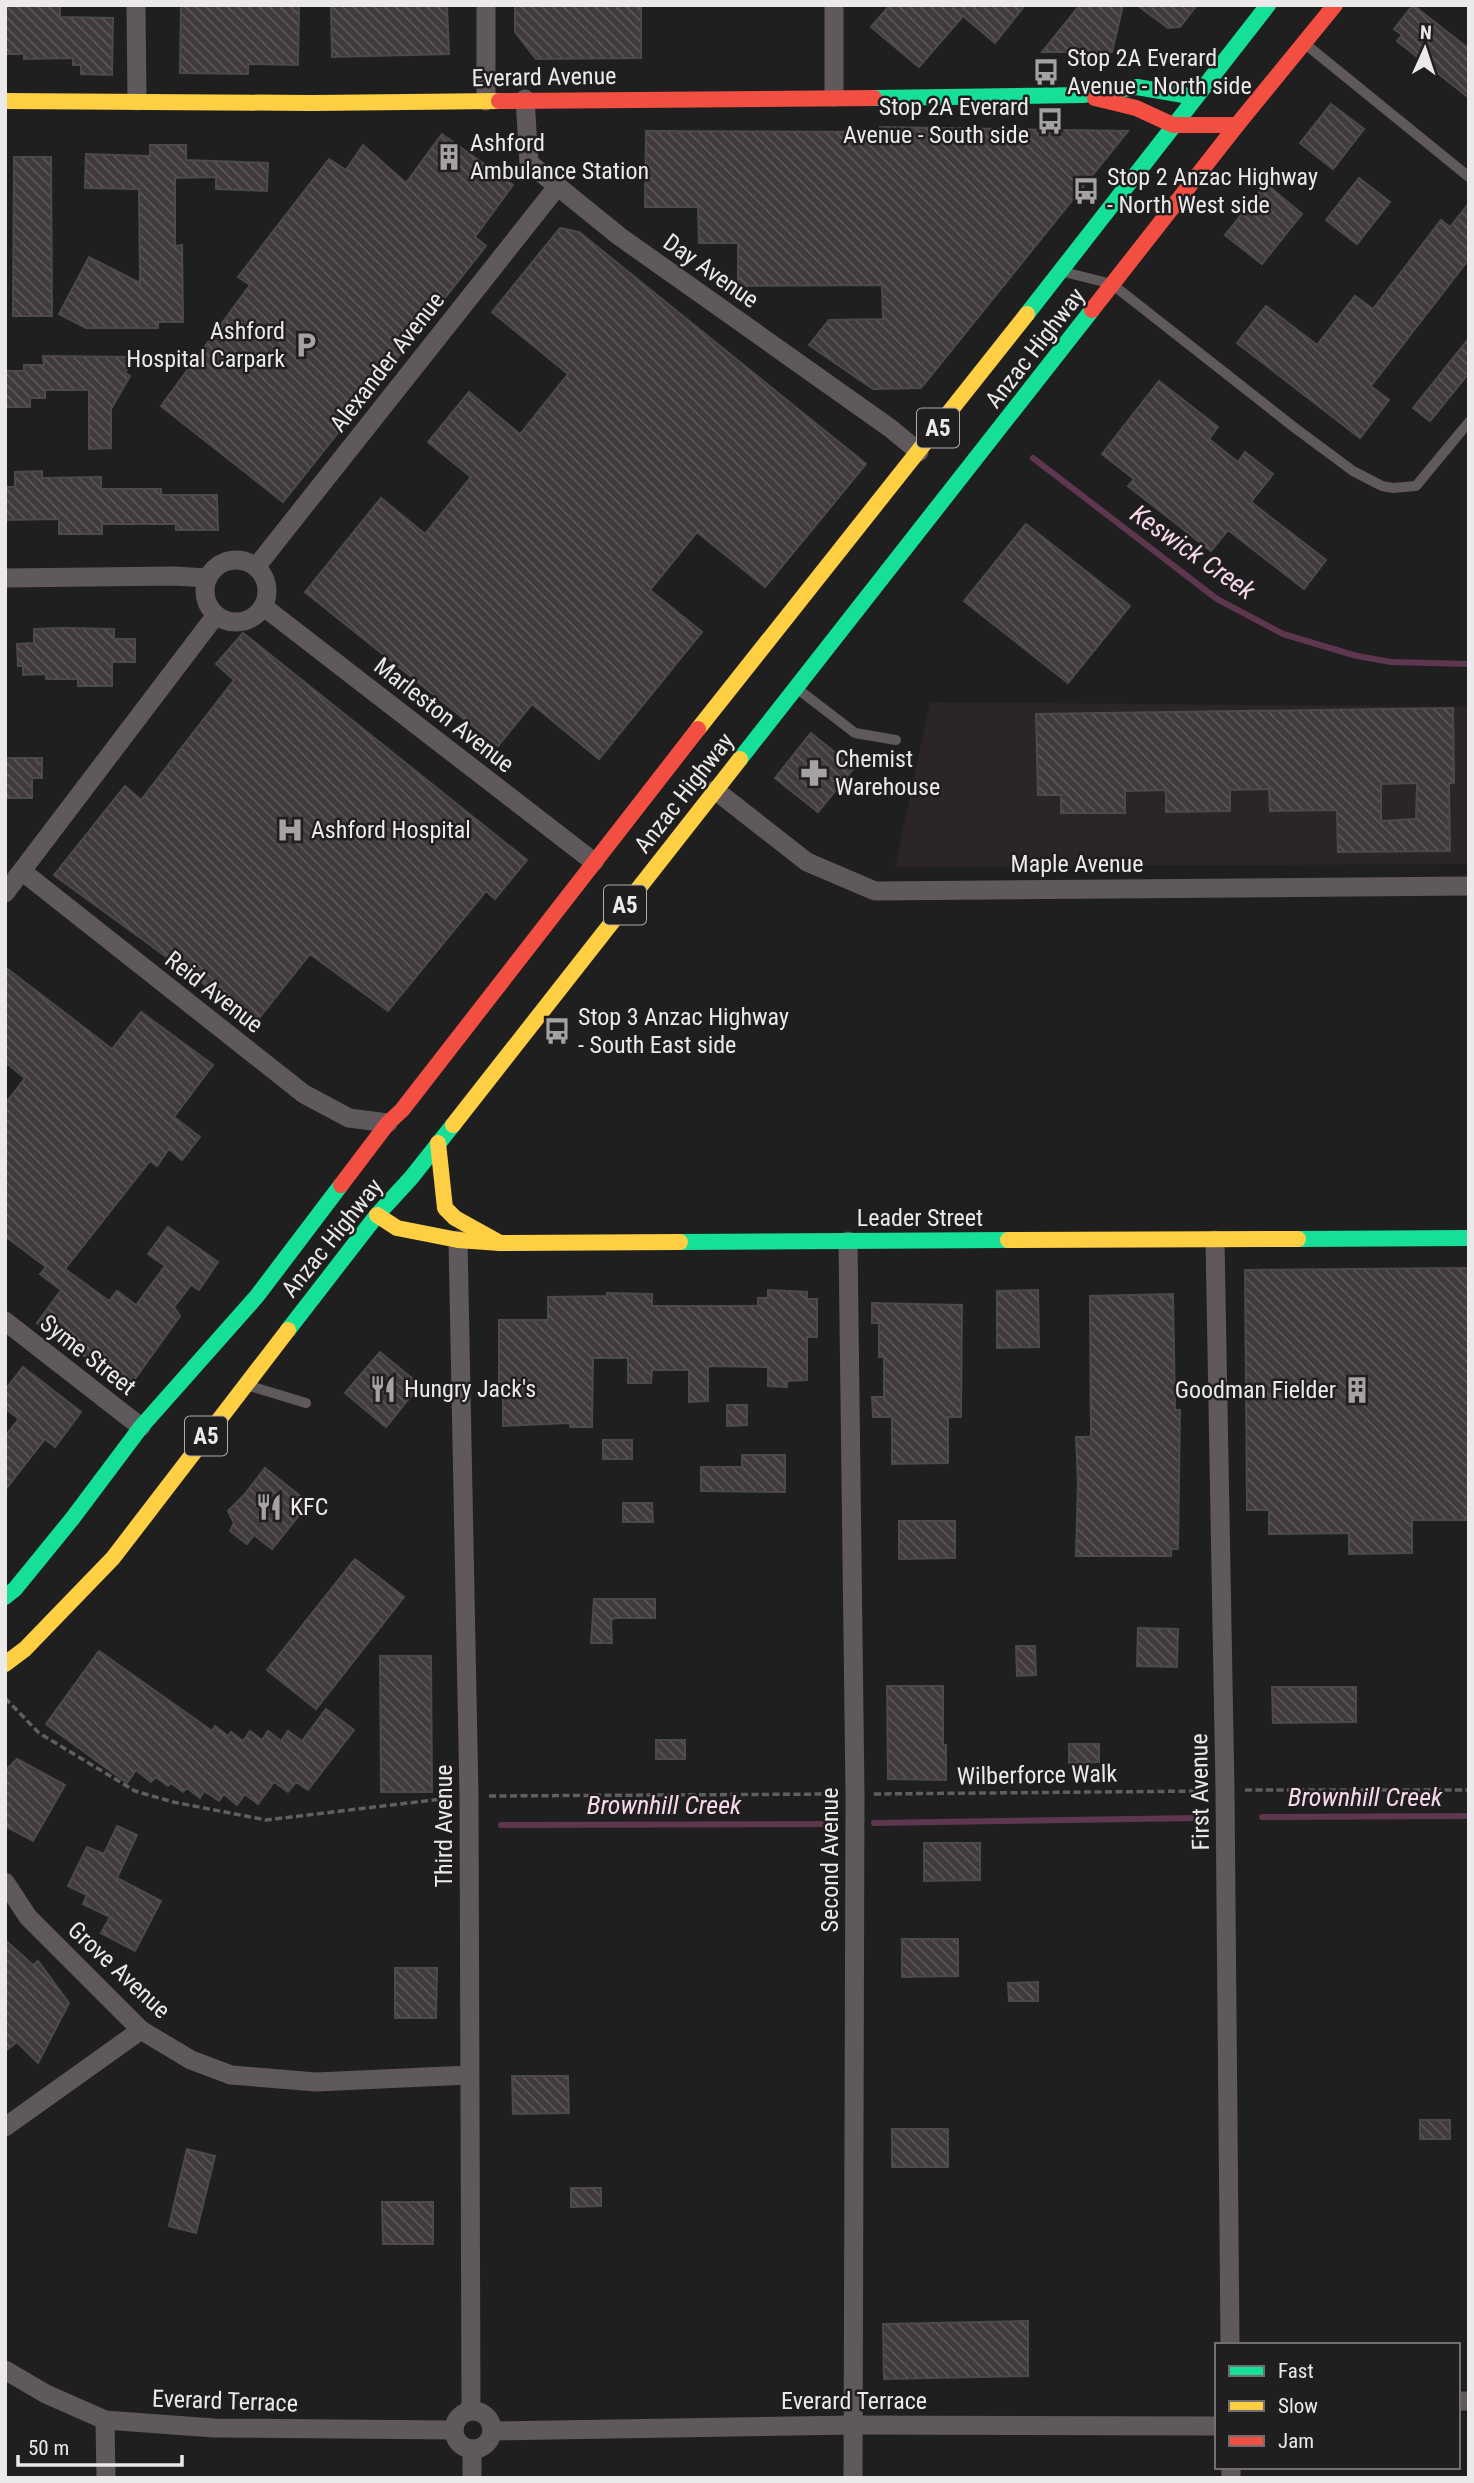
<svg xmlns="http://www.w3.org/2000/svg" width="1474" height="2483" font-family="'Roboto Condensed',sans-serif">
  <defs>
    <pattern id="building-back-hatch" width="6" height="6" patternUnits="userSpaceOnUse" patternTransform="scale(1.75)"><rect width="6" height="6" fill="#403a3e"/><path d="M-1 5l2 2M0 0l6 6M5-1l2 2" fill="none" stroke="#5c565a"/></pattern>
  </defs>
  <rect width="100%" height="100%" fill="#1f1f1f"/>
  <path fill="#2b2429" d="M930,702l539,5v157l-574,3z"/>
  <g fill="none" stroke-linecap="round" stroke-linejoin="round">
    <g stroke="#5f3650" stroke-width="6">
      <path d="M1033,458l184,141 66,35 74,22 34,6 78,2"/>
      <path d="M1262,1817l207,-1"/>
      <path d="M874,1823l324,-5"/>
      <path d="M501,1825l325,-1"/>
    </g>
  </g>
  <g fill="url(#building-back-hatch)" stroke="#4b4a4a" stroke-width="2" fill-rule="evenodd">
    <path d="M5,5h55v12l53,1 -1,57 -31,-1v-9h-8v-7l-49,1v-5h-19z"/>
    <path d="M181,5h118l-1,60 -50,-1v10l-68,-1z"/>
    <path d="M331,5h116l2,49 -117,3z"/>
    <path d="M515,5h126v53l-105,1 -21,-27z"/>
    <path d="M890,5h135l-30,38 -32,-27 -44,51 -48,-40z"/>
    <path d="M1080,5h43l-11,47h-70z"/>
    <path d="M1137,5h60l-17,22 -12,1z"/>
    <path d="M1413,5l56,44v49l-72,-57 5,-6 -8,-6z"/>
    <path d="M1331,104l33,25 -31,40 -33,-26z"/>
    <path d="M880,127l248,4 -207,257 -48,1 -64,-44 20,-25 54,-1 -1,-34 -144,1v-43h-39l-1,-36h-53l1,-76 234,1z"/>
    <path d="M442,134l71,51 -38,52 11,9 -203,256 -122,-96 89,-121 -12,-8 91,-118 17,11 17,-25 43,38z"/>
    <path d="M150,145h36v15l82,3 -1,28 -51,-2v-12l-41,1v68l7,-1 1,77h-25v6h-72l-27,-14 30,-57 51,26 -1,-94 -54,-1 1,-34 64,2z"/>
    <path d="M14,157h37l1,159h-39z"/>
    <path d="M1359,178l31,24 -33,42 -31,-24z"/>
    <path d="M1266,184l36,30 -40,50 -37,-29z"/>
    <path d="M1469,203v56l-98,127 18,14 -29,38 -123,-95 29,-37 51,39 38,-49 18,13 68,-89 9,7z"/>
    <path d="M560,228l19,4 287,232 -101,123 -68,-55 -47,58 52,42 -103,127 -67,-55 -34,42 -193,-154 76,-94 44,36 46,-57 -43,-35 41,-50 51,42 48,-60 -76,-62z"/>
    <path d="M1469,338v35l-39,48 -17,-13z"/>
    <path d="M43,356l91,1 -9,16 5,3 -19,33v39l-22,1v-59h-44v8h-15v9h-25v-36h19v-6h20z"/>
    <path d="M1159,381l59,46 -9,12 29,23 7,-10 28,22 -22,28 75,58 -22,29 -76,-59 -17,21 -83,-65 6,-7 -32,-25z"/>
    <path d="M42,471v7l59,-1v12h60v6h56l1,35h-42v-6h-74v10h-43v-15l-54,1v-33h10v-15z"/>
    <path d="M1026,524l104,82 -62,77 -104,-82z"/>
    <path d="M64,628l50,1v10h21v23h-23v24h-34v-7h-32v-5l-23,1v-9h-5l-1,-22 17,-1v-14z"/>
    <path d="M243,633l284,227 -32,39 -9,-8 -98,120 -78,-57 -54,68 -202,-147 71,-89 16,14 93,-120 -18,-16z"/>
    <path d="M1453,708l1,75h-5l1,68 -112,1 -1,-42 -67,1 -1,-22 -39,1v21l-64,1v-22l-41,1v22h-64v-18h-23l-2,-81zM1417,783l-1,36 -35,2v-37z"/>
    <path d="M811,733l43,35 -36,44 -43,-34z"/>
    <path d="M5,758h37v20h-10v20h-27z"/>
    <path d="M5,967l107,82 29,-37 72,53 -39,52 26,20 -18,23 -13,-11 -12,17 -7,-5 -85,108 44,32 8,-10 19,14 29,-39 -17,-12 20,-27 50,35 -19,28 -8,-5 -17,22 6,9 -51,71 -92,-64 24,-33 -21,-16 6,-7 -41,-31v-132l20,-26 -20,-16z"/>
    <path d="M1469,1268v252h-57v33l-63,1v-21l-80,1v-24h-22l-2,-240z"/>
    <path d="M768,1290l39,2v7h10v38h-10v43l-20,1v6l-19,-1v-19l-60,-1v35l-19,1v-32h-37l-1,13h-23v-25h-35l-1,69h-22v-4l-67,3v-44h-4v-62h49v-23l59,-1v-3l45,1v12h106v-8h10z"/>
    <path d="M1038,1290l1,57 -42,1v-57z"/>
    <path d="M1173,1294l2,116h5l-2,139h-7v7h-95l2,-74 -2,-45h15l-1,-141z"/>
    <path d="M872,1303l90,2 -1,112h-13v46l-56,1v-47h-19l-1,-20h12v-40h-5v-34h-7z"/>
    <path d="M380,1352l40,33 -34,42 -41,-34z"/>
    <path d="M23,1367l58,45 -26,35 -10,-8 -40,51v-54l14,-17 -14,-11v-18z"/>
    <path d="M727,1405h20v20l-20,1z"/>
    <rect x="603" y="1440" width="29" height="19"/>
    <path d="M742,1455h43v37l-84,-1v-24h41z"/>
    <path d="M265,1468l44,35 -37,46 -18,-14 -7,9 -17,-13 4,-8 -6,-12 16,-16z"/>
    <path d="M623,1503h29l1,19h-30z"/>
    <path d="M899,1521h56v37l-56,1z"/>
    <path d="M355,1559l49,38 -88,112 -49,-39z"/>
    <path d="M594,1599h61v19h-40l-4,2 1,23h-21z"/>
    <path d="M1138,1628l40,1 -1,38 -40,-1z"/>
    <path d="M1016,1646h19l1,29 -19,1z"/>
    <path d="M99,1651l113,80 3,-5 13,10 3,-4 12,9 7,-10 12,9 6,-9 13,10 7,-10 14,10 24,-32 28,21 -46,60 -12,-8 -8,10 -14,-10 -16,22 -13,-10 -8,11 -13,-11 -5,7 -15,-10 -4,7 -13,-10 -4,4 -12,-9 -3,3 -12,-9 -5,5 -15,-12 -9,13 -81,-59z"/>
    <path d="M380,1656h51l1,136h-51z"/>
    <path d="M887,1686h56v59h3v35l-58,-1z"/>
    <path d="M1272,1687h84v35l-83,1z"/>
    <rect x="656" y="1740" width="29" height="19"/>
    <path d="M1069,1744h30v18l-30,1z"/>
    <path d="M17,1759l48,26 -32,56 -28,-15v-55z"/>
    <path d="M117,1826l20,9 -20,43 44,23 -26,50 -34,-18 9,-16 -27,-13 4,-9 -19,-9 19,-39 17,7z"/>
    <path d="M924,1843h56v37l-56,1z"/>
    <path d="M902,1939h56v37l-56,1z"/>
    <path d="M5,1940l28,25 5,-4 31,42 -31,60 -21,-21 -12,9z"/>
    <path d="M395,1968h42l-1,50h-41z"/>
    <path d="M1038,1982v19h-29l-1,-18z"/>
    <path d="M512,2076h56l1,37 -56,1z"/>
    <rect x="1420" y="2120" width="30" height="19"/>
    <rect x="892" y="2129" width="56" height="38"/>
    <path d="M187,2149l28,7 -19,77 -27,-7z"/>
    <path d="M571,2188h30v18l-30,1z"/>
    <path d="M382,2202h51v42h-50z"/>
    <path d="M1028,2321v55l-144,3 -1,-55z"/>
  </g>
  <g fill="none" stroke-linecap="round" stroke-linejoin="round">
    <g stroke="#615e60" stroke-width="3.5" stroke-dasharray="7 3.5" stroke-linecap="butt">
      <path d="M5,1698l34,35 96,58 38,11 93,18 184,-22"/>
      <path d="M1245,1790h224"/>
      <path d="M874,1794l332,-3"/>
      <path d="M489,1796l346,-2"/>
    </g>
    <g stroke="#5f585c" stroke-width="10">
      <path d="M1309,47l160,130"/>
      <path d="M1068,273l36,9"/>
      <path d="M1117,288l178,140 58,43 29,15 11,2 23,-2 53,-64"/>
      <path d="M799,690l56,43 41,7"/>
      <path d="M253,1387l53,16"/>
    </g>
    <g stroke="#5f585c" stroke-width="19">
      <path d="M136,5l1,96"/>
      <path d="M486,5v96"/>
      <path d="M834,5v92"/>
      <path d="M525,99l4,64 90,73 271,192 29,24"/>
      <circle cx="236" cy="591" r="31"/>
      <path d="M256,567l301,-380"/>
      <path d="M5,578l169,-2 34,2"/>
      <path d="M264,607l330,255"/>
      <path d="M715,790l92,72 68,29 594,-5"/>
      <path d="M23,872l281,222 45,24 39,5"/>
      <path d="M5,893l211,-278"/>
      <path d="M458,1240l11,556 2,615"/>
      <path d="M1215,1240l10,550 5,555"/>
      <path d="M848,1241l7,553 -2,684"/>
      <path d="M5,1321l136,106"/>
      <path d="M5,1882l23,35 113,113 50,30 40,15 85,7 153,-7"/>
      <path d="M5,2127l136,-97"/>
      <path d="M5,2370l41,24 59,26 109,8 240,2"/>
      <path d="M1458,2401h11"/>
      <circle cx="473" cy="2430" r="19"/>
      <path d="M105,2420l1,58"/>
      <path d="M492,2431l361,-6 364,1"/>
      <path d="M472,2449v29"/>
      <path d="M1231,2467v11"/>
    </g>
    <g stroke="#16e098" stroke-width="16">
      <path d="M874,98l209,-3 54,-8 58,10"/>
      <path d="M1027,314l241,-309"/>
      <path d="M740,759l352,-449"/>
      <path d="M1298,1239l171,-1"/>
      <path d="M680,1242l328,-2"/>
      <path d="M288,1330l89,-115 34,-37 42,-53"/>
      <path d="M5,1597l10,-8 57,-70 69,-92 116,-131 84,-111"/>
    </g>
    <g stroke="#ffcf43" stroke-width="16">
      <path d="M5,101l307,2 187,-2"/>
      <path d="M698,729l329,-415"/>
      <path d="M453,1125l287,-366"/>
      <path d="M438,1143l7,65 10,10 45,25"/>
      <path d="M377,1215l20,13 61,12 42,3 180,-1"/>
      <path d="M1008,1240l290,-1"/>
      <path d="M5,1664l20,-15 88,-91 175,-228"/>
    </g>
    <g stroke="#f24e42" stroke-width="16">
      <path d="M1095,98l41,10 37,17h64"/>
      <path d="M499,101l375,-3"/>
      <path d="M1092,310l145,-185 98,-120"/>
      <path d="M341,1185l47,-62 14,-13 296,-381"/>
    </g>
  </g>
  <defs>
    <symbol id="bus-bare" viewBox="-9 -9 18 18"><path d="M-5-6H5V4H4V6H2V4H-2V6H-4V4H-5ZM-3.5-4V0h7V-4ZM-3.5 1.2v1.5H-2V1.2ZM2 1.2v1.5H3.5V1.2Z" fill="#a4a2a3" stroke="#201e1f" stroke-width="2.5" paint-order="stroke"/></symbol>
    <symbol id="building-bare" viewBox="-9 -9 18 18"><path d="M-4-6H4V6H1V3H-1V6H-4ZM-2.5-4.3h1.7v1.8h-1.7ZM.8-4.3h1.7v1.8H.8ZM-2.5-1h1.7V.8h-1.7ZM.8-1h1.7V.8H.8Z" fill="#a4a2a3" stroke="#201e1f" stroke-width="2.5" paint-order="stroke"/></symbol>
    <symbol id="parking-bare" viewBox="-9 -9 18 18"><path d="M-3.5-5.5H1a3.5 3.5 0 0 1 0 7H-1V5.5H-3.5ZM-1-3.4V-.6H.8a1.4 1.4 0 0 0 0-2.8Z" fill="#a4a2a3" stroke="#201e1f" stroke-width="2.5" paint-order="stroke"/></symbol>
    <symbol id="pharmacy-bare" viewBox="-9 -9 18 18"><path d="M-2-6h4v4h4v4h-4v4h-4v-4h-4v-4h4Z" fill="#a4a2a3" stroke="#201e1f" stroke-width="2.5" paint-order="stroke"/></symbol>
    <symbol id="hospital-bare" viewBox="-9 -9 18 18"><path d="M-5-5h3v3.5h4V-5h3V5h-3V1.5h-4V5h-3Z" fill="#a4a2a3" stroke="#201e1f" stroke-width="2.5" paint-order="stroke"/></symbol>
    <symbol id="restaurant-bare" viewBox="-9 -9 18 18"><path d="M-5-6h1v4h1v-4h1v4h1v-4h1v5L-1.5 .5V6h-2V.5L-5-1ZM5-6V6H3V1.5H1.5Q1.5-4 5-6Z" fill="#a4a2a3" stroke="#201e1f" stroke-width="2.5" paint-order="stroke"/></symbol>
  </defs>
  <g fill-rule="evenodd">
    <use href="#bus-bare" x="1027" y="53" width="38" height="38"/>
    <use href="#bus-bare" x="1031" y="102" width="38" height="38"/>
    <use href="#building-bare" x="430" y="138" width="38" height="38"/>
    <use href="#bus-bare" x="1067" y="172" width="38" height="38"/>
    <use href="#parking-bare" x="287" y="326" width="38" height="38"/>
    <use href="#pharmacy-bare" x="795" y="754" width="38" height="38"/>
    <use href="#hospital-bare" x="271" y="811" width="38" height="38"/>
    <use href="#bus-bare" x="538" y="1012" width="38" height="38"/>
    <use href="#restaurant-bare" x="364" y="1370" width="38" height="38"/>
    <use href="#building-bare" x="1338" y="1371" width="38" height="38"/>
    <use href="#restaurant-bare" x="250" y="1488" width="38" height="38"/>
  </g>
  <g text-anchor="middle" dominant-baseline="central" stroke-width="5" stroke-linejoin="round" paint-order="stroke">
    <g fill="#201e1f" stroke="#aeacad" stroke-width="2">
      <rect x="917" y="408.5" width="42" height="39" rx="5"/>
      <rect x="604" y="885.5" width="42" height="39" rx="5"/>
      <rect x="185" y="1416.5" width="42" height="39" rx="5"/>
    </g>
    <g font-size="23" font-weight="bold" fill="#ebe9ea">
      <text x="938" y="428">A5</text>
      <text x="625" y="905">A5</text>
      <text x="206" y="1436">A5</text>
    </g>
    <g font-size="24" fill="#ebe9ea" stroke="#201e1f" text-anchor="start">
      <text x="1067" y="58">Stop 2A Everard<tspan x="1067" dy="28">Avenue - North side</tspan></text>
      <text x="1029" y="107" text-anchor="end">Stop 2A Everard<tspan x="1029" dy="28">Avenue - South side</tspan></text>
      <text x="470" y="143">Ashford<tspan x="470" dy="28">Ambulance Station</tspan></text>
      <text x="1107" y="177">Stop 2 Anzac Highway<tspan x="1107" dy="28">- North West side</tspan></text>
      <text x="285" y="331" text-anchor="end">Ashford<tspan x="285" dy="28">Hospital Carpark</tspan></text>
      <text x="835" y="759">Chemist<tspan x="835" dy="28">Warehouse</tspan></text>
      <text x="311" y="830">Ashford Hospital</text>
      <text x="578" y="1017">Stop 3 Anzac Highway<tspan x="578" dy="28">- South East side</tspan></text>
      <text x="404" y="1389">Hungry Jack's</text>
      <text x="1336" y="1390" text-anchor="end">Goodman Fielder</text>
      <text x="290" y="1507">KFC</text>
    </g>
    <g font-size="24" fill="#ebe9ea" stroke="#201e1f">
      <text transform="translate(544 77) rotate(-1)">Everard Avenue</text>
      <text transform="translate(711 271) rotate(35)">Day Avenue</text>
      <text transform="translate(1035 348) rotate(-52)">Anzac Highway</text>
      <text transform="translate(387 362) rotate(-52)">Alexander Avenue</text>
      <text transform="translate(444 715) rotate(38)">Marleston Avenue</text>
      <text transform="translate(684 793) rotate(-52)">Anzac Highway</text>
      <text x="1077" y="864">Maple Avenue</text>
      <text transform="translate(214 992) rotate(38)">Reid Avenue</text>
      <text x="920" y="1218">Leader Street</text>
      <text transform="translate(332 1238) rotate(-51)">Anzac Highway</text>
      <text transform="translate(88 1355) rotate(38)">Syme Street</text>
      <text transform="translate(1037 1775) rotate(-1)">Wilberforce Walk</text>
      <text transform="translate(1200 1792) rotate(-91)">First Avenue</text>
      <text transform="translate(444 1826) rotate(-90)">Third Avenue</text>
      <text transform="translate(830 1860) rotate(-90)">Second Avenue</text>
      <text transform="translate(119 1970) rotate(43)">Grove Avenue</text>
      <text transform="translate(225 2401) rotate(2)">Everard Terrace</text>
      <text x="854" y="2401">Everard Terrace</text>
    </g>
    <g font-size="26" font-style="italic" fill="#f7d7ea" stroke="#201e1f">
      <text transform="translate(1193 552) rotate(35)">Keswick Creek</text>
      <text x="1365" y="1797">Brownhill Creek</text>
      <text x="664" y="1805">Brownhill Creek</text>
    </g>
  </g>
  <rect width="1474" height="2483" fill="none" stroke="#ebe9ea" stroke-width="14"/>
  <rect x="1215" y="2343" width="245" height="126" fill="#201e1f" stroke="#716f70" stroke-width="2"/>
  <rect x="1229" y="2366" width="35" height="10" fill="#16e098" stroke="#716f70" stroke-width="2"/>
  <text x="1278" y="2378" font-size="21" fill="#ebe9ea">Fast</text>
  <rect x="1229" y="2401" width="35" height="10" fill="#ffcf43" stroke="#716f70" stroke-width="2"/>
  <text x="1278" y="2413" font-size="21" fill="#ebe9ea">Slow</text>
  <rect x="1229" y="2436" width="35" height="10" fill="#f24e42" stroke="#716f70" stroke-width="2"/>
  <text x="1278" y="2448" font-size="21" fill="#ebe9ea">Jam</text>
  <g transform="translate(1425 49) rotate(3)" stroke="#201e1f" stroke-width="5" paint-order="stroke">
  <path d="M0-5L12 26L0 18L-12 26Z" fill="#ebe9ea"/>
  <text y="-10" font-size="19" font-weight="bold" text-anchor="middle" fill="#ebe9ea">N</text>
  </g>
  <path d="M18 2455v10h164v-10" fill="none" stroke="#ebe9ea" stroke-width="3.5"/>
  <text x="28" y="2455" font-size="21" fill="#ebe9ea" stroke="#201e1f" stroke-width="5" paint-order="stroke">50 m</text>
</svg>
